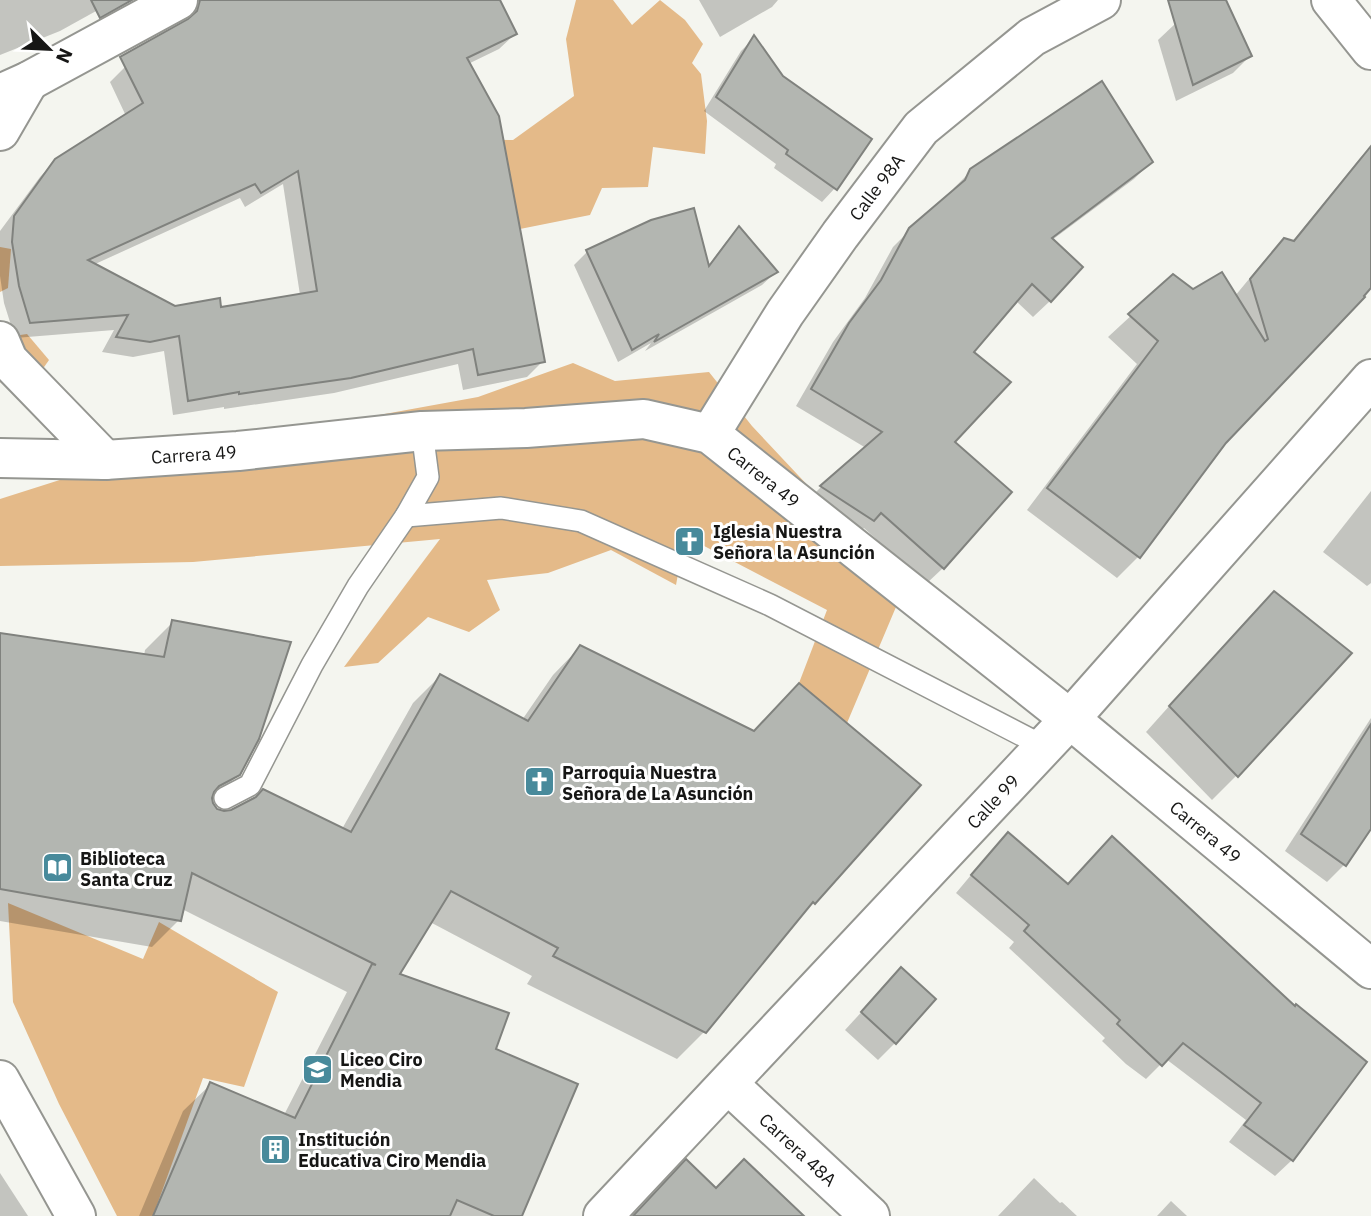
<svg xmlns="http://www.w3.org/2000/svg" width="1371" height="1216" font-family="'IBM Plex Sans',sans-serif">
  <rect width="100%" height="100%" fill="#f4f5ef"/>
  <g fill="#e4ba89">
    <path d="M576,0h37l19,25 28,-25 25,20 18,24 -11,19 9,11 6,47 -2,33 -52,-7 -5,40 -46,1 -12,27 -70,14 -9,-48 -67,12 -3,-54 72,1 61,-44 -8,-57z"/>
    <path d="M0,247l11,2 -3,39 -8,4z"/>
    <path d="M27,334l22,26 -26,37 -23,-15v-44z"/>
    <path d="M573,363l42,18 94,-9 43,54 152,162 -57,135 -48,-40 28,-73 -142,-74 -9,49 -65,-35 -63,23 -61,7 13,30 -31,22 -41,-15 -50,46 -34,4 96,-128 -247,23 -193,4v-67l110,-35 368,-67z"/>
    <path d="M8,903l135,56 16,-37 119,70 -34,95 -41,-9 -50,138h-36l-58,-112 -46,-102z"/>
  </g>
  <g fill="#0003" fill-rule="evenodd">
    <path d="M0,0h116l-56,31 -60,24z"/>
    <path d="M262,0h237l16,34 -16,15 -31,15 75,297 -16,16 -64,13 -5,-26 -124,29 -110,16v-2l-51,8 -9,-64 -31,6 -31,-5 12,-22 -99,8 -11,-35 -4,-27v-45l40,-54 16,-17 70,-44 -16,-34 15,-15zM283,184l17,111 -80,14 -45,-1 -82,-43 147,-67 5,9z"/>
    <path d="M699,0h79l-6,7 -52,30z"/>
    <path d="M1212,0h12l26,56 -17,17 -57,28 -18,-61 18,-17z"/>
    <path d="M754,38l81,150 -13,14 -48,-34 2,-4 -72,-53 37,-60z"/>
    <path d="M1371,147v138l-146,157 -87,115 -21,21 -90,-68 110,-146 -29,-27 66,-61 19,15 42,5 28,-34 22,-22 7,2 68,-84z"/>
    <path d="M1151,162l-17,17 -82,61 -2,61 -17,16 -17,-16 -45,51 -18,90 -10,126 -17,16 -62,-56 -8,8 -51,-33 16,-16 45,-39 -70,-42 37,-64 32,-44 28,-51 17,-17 40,-35 4,-7 17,-17z"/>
    <path d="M739,228l37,44 -14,13 -117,66 6,-8 -33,19 -44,-97 14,-14 120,15 18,-24z"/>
    <path d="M1371,491v92l-4,3 -44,-34z"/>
    <path d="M1274,593l75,60 -113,123 -24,24 -66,-68 103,-115z"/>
    <path d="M173,622l66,152 -28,28 5,8 126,19 71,-126 27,-27 82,44 31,-45 27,-28 234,255 -22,23 -87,106 -28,28 -150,-75 5,-8 -102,-54 -32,53 95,75 27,166h-381l44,-105 28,-27 73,31 63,-123 -165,-83 -3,11 -27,27 -152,-26v-286l144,21 1,-6z"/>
    <path d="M1371,718v108l-27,39 -17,17 -42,-31z"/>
    <path d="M1008,834l59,52 228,122 70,54 -73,98 -17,16 -46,-34 17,-22 -80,-61 -20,20 -20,-15 -24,-23 3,-3 -96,-90 5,-6 -58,-49 36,-43z"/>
    <path d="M901,969l-6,74 -17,17 -33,-30z"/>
    <path d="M0,1173l28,43h-28z"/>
    <path d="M1034,1178l26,25 2,-1 15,14h-79z"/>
    <path d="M1171,1201l16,15h-30z"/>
  </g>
  <g fill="#b3b6b1" stroke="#80827e" stroke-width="2" fill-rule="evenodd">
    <path d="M91,0h41l-32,18z"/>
    <path d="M200,0h300l17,34 -50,24 32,58 46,246 -67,13 -5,-26 -122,29 -112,16v-2l-51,9 -9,-65 -29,6 -34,-5 12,-22 -98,8 -11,-37 -7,-44 2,-26 41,-57 88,-56 -23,-46 68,-38 9,-8zM298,171l19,120 -96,16 -1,-9 -45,8 -87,-46 167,-76 6,9z"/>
    <path d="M1168,0h58l26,56 -59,29z"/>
    <path d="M754,35l29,41 89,63 -35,51 -51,-36 2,-4 -72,-53z"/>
    <path d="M1102,81l51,81 -101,76 31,29 -32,35 -19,-18 -58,68 37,30 -56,60 57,50 -68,77 -63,-56 -7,8 -54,-35 62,-54 -71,-43 38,-66 32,-43 28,-52 56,-48 5,-11z"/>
    <path d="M1371,146v142l-7,8 1,1 -139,146 -86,115 -93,-70 111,-147 -30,-27 45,-40 20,15 29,-17 43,69 3,-2 -18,-60 34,-41 10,3z"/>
    <path d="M694,208l15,58 30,-40 39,46 -124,70 5,-8 -27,16 -46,-100 65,-30z"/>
    <path d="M1274,591l78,62 -114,124 -69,-71z"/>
    <path d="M172,620l119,22 -32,97 -19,36 -21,11 -5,6 -2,6 1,5 4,6 7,2 7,-1 25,-13 7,-8 88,43 89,-158 88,47 52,-76 174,86 45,-48 122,102 -106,119 -2,-2 -107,131 -153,-77 5,-8 -107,-57 -51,83 109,39 -13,36 82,35 -56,132h-28l-37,-16 -7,16h-297l57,-134 85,36 77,-154 4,1 -184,-92 -11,48 -181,-32v-256l164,24z"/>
    <path d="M1371,724v105l-25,37 -45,-32z"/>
    <path d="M1008,832l60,52 44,-48 183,170 1,-2 71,58 -74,99 -49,-36 17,-22 -78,-60 -21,23 -45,-42 3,-4 -96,-89 5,-6 -58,-50z"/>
    <path d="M901,967l35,32 -40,45 -35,-32z"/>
    <path d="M686,1159l30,29 28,-29 60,57h-171z"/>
  </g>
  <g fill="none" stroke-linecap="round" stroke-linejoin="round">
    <defs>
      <g id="lane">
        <path d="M406,516l95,-8 80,13 189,84 273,141"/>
        <path d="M225,798l25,-13 62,-120 46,-79 48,-70 22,-39 -6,-46"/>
      </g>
      <g id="street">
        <path d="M1331,0l40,50"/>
        <path d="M0,94l29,-13 149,-81"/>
        <path d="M0,131l29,-50"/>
        <path d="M0,341l8,19 97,100"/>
        <path id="s1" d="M710,434l75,-121 55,-78 81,-107 111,-91 69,-37"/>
        <path d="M0,1080l76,136"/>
        <path id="s2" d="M728,1084l142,132"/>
        <path id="s3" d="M603,1216l467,-497"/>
      </g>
      <g id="secondary">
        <path id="s4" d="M0,458l105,2 133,-9 184,-20 104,-3 118,-9 66,15 360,285 301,250"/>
        <path d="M1070,719l301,-340"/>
      </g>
    </defs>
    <use href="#lane" stroke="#959691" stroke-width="24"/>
    <use href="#street" stroke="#959691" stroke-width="42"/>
    <use href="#secondary" stroke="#959691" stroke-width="42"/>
    <use href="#lane" stroke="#fff" stroke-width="21"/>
    <use href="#street" stroke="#fff" stroke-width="38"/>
    <use href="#secondary" stroke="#fff" stroke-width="38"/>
  </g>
  <defs>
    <symbol id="church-square" viewBox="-11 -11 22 22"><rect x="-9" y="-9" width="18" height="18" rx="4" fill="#488a9b" stroke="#fff"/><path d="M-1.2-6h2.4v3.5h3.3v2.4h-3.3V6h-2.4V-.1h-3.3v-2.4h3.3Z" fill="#fff"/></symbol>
    <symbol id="library-square" viewBox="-11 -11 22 22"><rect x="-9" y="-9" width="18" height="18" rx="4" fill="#488a9b" stroke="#fff"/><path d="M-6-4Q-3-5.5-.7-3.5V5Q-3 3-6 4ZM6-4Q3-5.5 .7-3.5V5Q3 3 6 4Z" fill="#fff"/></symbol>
    <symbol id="school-square" viewBox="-11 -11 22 22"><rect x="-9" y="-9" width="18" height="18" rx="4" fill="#488a9b" stroke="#fff"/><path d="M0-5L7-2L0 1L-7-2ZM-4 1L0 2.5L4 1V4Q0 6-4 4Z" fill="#fff"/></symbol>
    <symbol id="building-square" viewBox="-11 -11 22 22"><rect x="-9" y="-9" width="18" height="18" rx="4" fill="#488a9b" stroke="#fff"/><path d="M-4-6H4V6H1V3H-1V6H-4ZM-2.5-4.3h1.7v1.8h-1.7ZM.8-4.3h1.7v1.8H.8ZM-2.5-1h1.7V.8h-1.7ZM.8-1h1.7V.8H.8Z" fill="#fff"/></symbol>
  </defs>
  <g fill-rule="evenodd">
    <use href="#church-square" x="672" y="524" width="35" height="35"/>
    <use href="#church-square" x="522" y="764" width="35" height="35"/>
    <use href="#library-square" x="40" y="850" width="35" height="35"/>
    <use href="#school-square" x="300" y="1052" width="35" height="35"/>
    <use href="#building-square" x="258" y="1132" width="35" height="35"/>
  </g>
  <g text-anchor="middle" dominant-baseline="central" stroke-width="6" stroke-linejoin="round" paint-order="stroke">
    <g font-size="18" fill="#161615" stroke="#fff">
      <text stroke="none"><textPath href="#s1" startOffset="298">Calle 98A</textPath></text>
      <text stroke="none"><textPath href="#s4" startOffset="194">Carrera 49</textPath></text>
      <text stroke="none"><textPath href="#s4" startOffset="782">Carrera 49</textPath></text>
      <text stroke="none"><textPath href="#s3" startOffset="569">Calle 99</textPath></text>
      <text stroke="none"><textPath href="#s4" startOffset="1349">Carrera 49</textPath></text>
      <text stroke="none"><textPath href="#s2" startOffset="96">Carrera 48A</textPath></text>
    </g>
    <g font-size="18" font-weight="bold" fill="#161615" stroke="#fff" text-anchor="start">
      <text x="713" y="531">Iglesia Nuestra<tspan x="713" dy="21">Señora la Asunción</tspan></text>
      <text x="562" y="772">Parroquia Nuestra<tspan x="562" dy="21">Señora de La Asunción</tspan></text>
      <text x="80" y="858">Biblioteca<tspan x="80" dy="21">Santa Cruz</tspan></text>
      <text x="340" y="1059">Liceo Ciro<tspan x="340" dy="21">Mendia</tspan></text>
      <text x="298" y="1139">Institución<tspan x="298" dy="21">Educativa Ciro Mendia</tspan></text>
    </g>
  </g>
  <g transform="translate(49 49) rotate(114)" stroke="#ffffff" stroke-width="5" paint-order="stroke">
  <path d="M0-5L12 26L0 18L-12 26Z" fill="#161615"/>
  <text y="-10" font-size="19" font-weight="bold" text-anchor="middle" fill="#161615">N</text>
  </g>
</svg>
